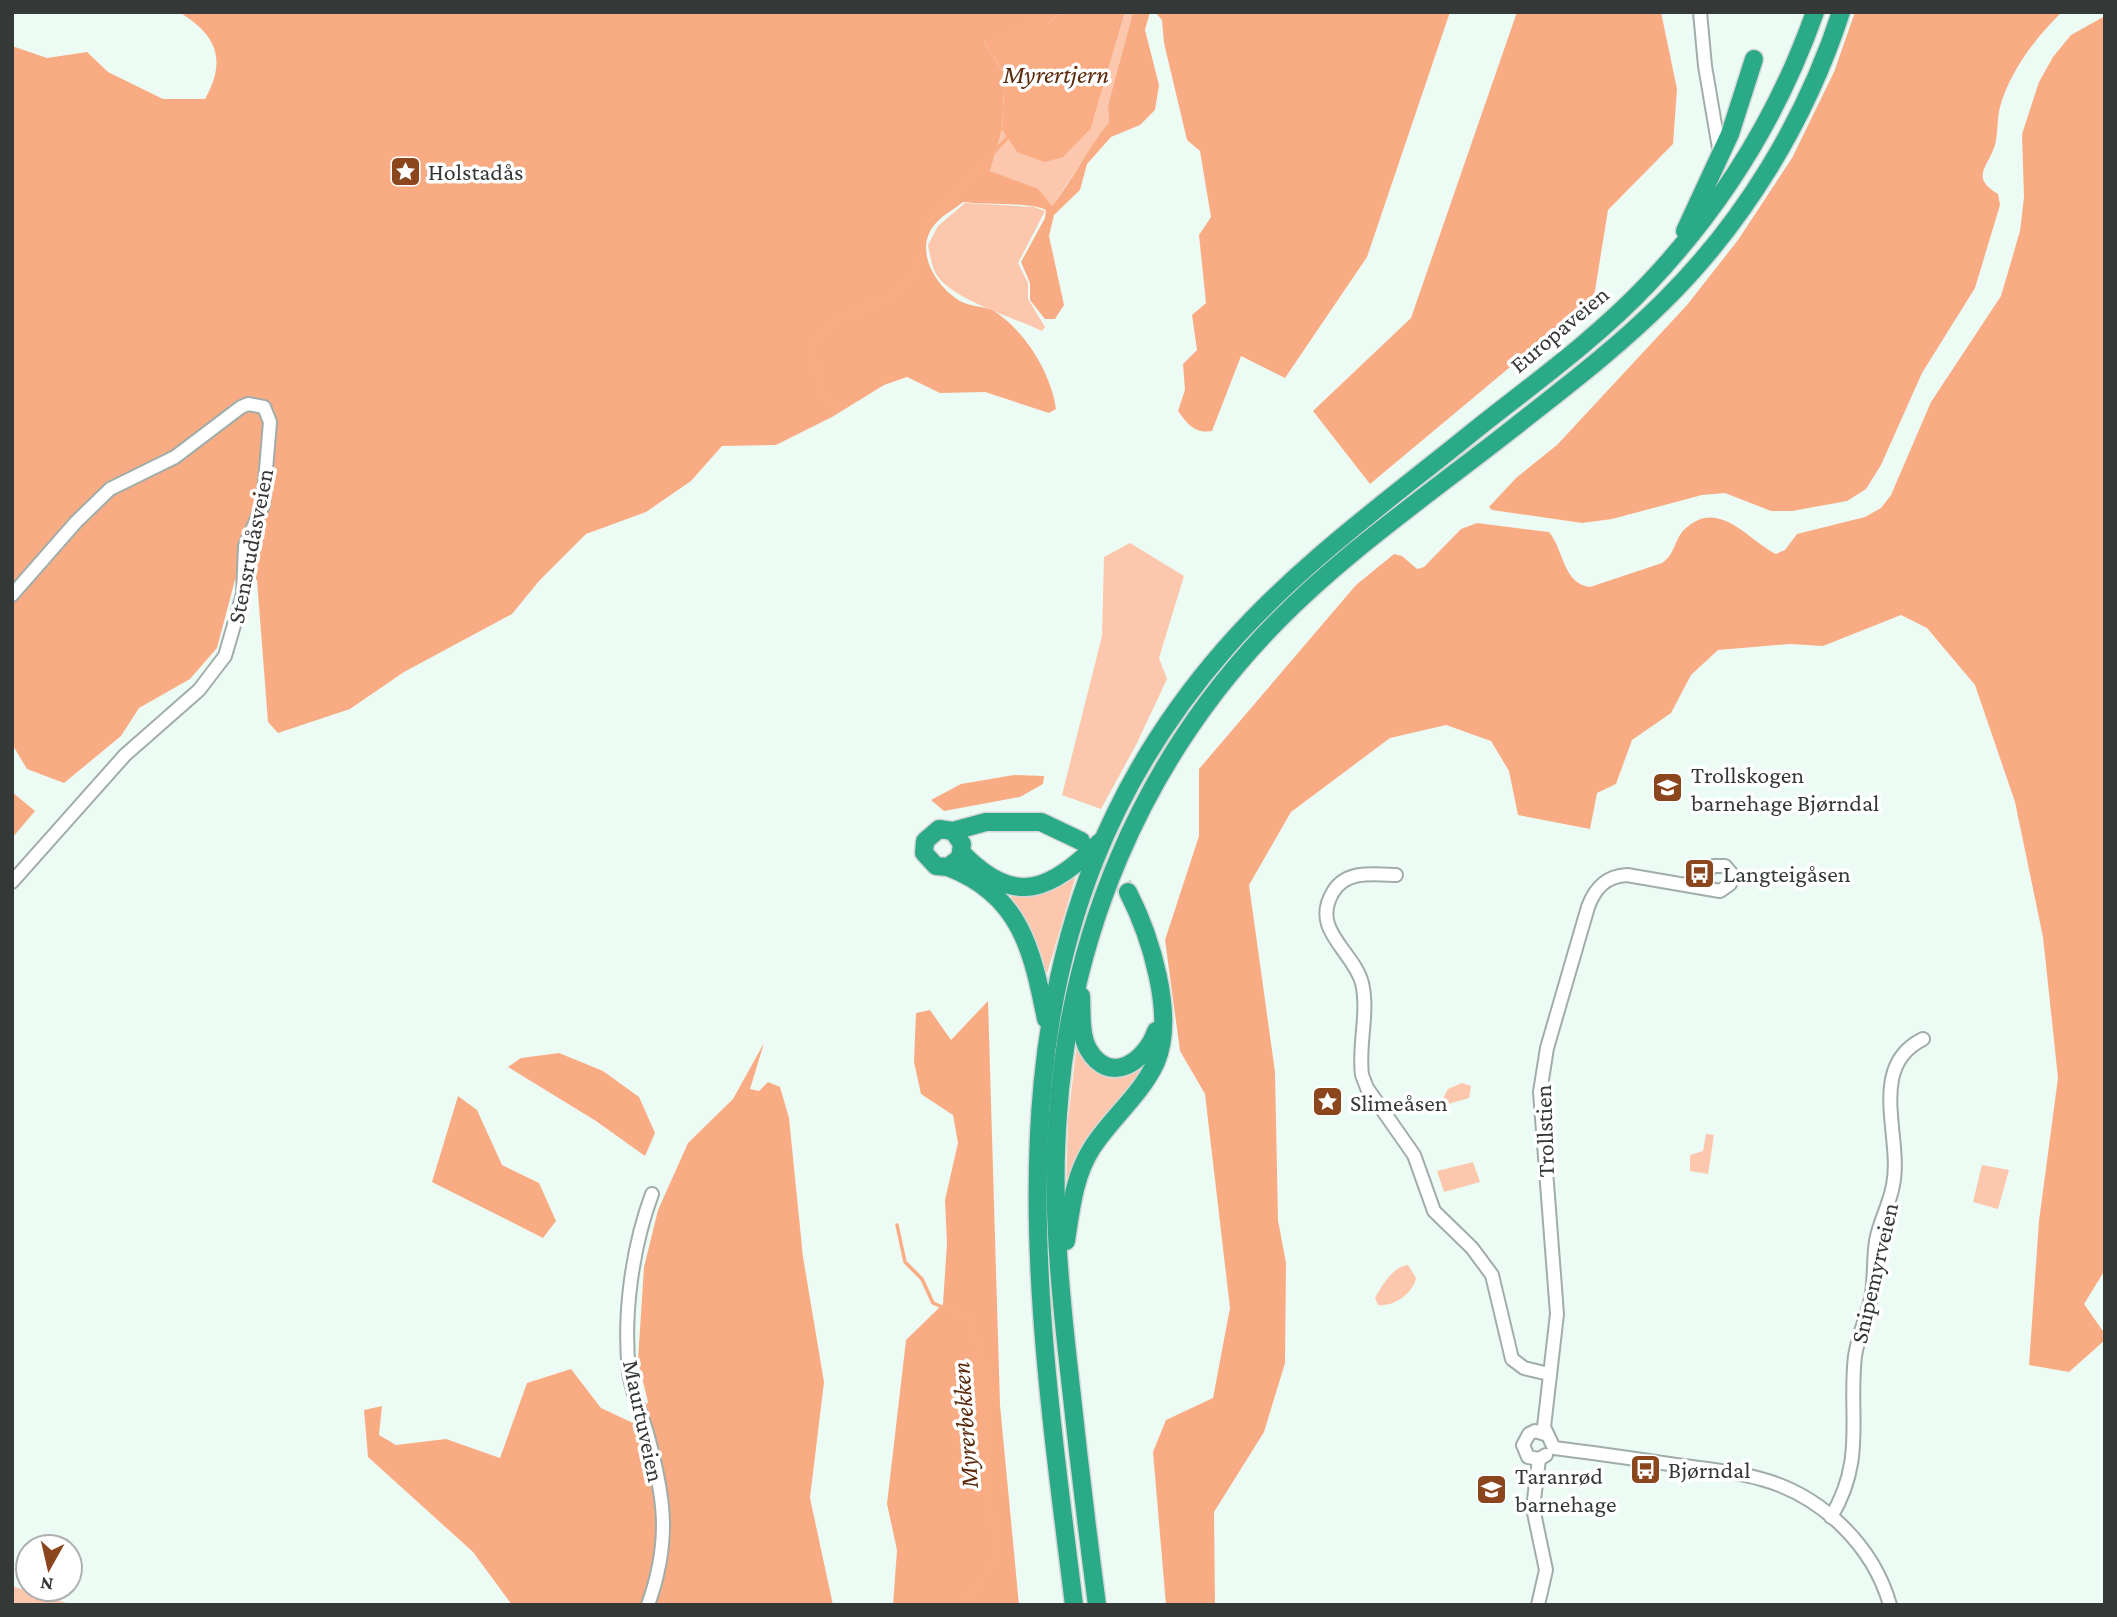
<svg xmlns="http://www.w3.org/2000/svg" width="2117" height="1617" font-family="'Crimson Pro',serif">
  <rect width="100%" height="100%" fill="#edfbf5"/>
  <g fill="#fcc7ac">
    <path d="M1125,12h8l-25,93 1,17 -57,84 -62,-35 12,-41 15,22 74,-24z"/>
    <path d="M965,203l69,4 11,4 -27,52 10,20v16l17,28 -3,4c-27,-13 -95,-33 -107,-59 -4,-8 -5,-18 -7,-27l10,-19z"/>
    <path d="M1130,543l54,33 -25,82 8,21 -31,66 -35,64 -39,-14 40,-159 2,-79z"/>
    <path d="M1078,868l-32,109 -1,1 -35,-84h14z"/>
    <path d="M1078,1034l16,30 58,-11 -86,147 2,-80z"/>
    <path d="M1462,1083l9,3 -2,12 -31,9 10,-18z"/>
    <path d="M1706,1134l8,1 -6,39 -18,-3v-16l13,-4z"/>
    <path d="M1473,1162l7,20 -36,10 -7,-21z"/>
    <path d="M1982,1165l27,5 -11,39 -25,-7z"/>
    <path d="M1408,1265l8,13c-3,15 -22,29 -38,27l-3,-7c6,-11 18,-32 33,-33z"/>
    <path d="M12,1586l61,19h-61z"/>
  </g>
  <g fill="#f9ac83">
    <path d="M179,12h883l-17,14 -61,16 21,33 -3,55 -12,41 48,18 14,17c21,-27 36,-57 57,-84l-1,-17 25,-93h17l-5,18 14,55 -4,25 -15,15 -29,12 -24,27 -7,26 -26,25 -5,21 15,69 -9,14h-10l-15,-19v-17l-9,-21 24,-44 1,-8c-16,-8 -61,-5 -83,-8 -8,7 -19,12 -26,20 -26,26 -1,66 25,80 10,5 23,4 32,9 31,20 57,62 62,98l-7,4 -64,-21 -45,1 -33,-16 -23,8 -52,32 -56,28 -54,1 -31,35 -45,31 -60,22 -47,47 -27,33 -108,58 -54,37 -72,24 -10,-11 -11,-142h-22l-18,68 -27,31 -51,29 -18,28 -57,47 -37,-14 -15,-25v-698l35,12 40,-6 21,20 55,27h42c22,-39 12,-64 -26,-87z"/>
    <path d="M1155,12h295l-83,245 -82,121 -44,-22 -29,75c-18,3 -25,-8 -34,-20l7,-21 -2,-26 14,-14 -5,-35 14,-12 -7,-68 12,-18 -11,-66 -13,-11 -23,-97 -2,-23z"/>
    <path d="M1517,12h144l16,77 -4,55 -65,66 -14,87 -224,187 -57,-73 98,-93z"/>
    <path d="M1855,12h207c-26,25 -52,59 -62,95 -3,12 -2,26 -5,38 -6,21 -26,32 3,49l2,11 -25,83 -53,85 -41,92 -15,24 -19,12 -55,10h-21l-46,-18 -23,2 -90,24 -30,4 -90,-13 -3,-3 27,-29 41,-33 130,-140 51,-65 54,-82 42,-86z"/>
    <path d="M2105,16v1254l-21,34 21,30v6l-36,32 -40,-7 10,-144 19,-143 -15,-141 -28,-135 -40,-117 -48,-57 -26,-13 -78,31 -33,-2 -72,6 -27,25 -20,38 -39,27 -16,44 -19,9 -7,36 -72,-14 -9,-44 -18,-30 -45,-16 -56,13 -99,74 -42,73 26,187 3,148 8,43 -1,100 -21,69 -50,80 1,93h-49l-13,-153 13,-32 47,-22 17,-90 -25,-214 -25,-43 -15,-111 34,-104v-67l157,-184 38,-31 8,2 15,13 7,-2 37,-38 16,-6 72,9c15,18 14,52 41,55l72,-24c14,-9 12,-25 24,-35 33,-30 62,12 90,26l9,-4 12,-16 68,-17 16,-9 10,-13 40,-93 70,-106 19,-65 4,-34 -2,-63 17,-52 14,-25 18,-22z"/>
    <path d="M1014,775l30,1 -1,8 -23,13 -76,14 -13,-11 30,-16z"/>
    <path d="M12,792l23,19 -23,27z"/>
    <path d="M988,1001l12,404 19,200h-126l4,-55 -10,-46 19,-164 37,-36 4,-61 -2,-43 13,-57 -5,-28 -32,-21 -7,-32 2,-49 14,-3 21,30z"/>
    <path d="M764,1043l-14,46 9,2 9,-9 12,5 9,31 14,139 21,125 -14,116 23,107h-321l-39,-53 -105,-95 -4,-47 18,-4 -3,29 17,10 50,-6 54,19 27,-75 44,-14 30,39 32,15 15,-21 -10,-42 6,-93 14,-57 30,-67 45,-44z"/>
    <path d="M559,1053l44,18 36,26 16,36 -10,23 -49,-35 -88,-54 13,-9z"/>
    <path d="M458,1096l19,14 25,55 37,18 17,38 -13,17 -111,-56z"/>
  </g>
  <path fill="#faac84" d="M1062,12h63l-34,116 -28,29 -18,5 -28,-10 -15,-22 3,-55 -21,-33 49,-21 12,5z"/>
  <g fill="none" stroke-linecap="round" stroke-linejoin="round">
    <g stroke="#faac84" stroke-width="3.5">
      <path d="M834,409c-13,-15 -17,-23 -18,-43 -1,-9 -5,-18 0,-27 11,-23 83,-37 98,-64 8,-14 9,-32 10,-48l83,-89"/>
      <path d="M897,1225l8,37 17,17 11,24 35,15 15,40 5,135 10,65 -31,40 1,7"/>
    </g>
    <path stroke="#c8d4cf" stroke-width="18" stroke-dasharray="18 9" stroke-linecap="butt" d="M1087,845l18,14 23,33"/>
    <defs>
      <g id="minor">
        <path d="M1700,12l5,54 15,88"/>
        <path d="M12,595l64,-73 34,-33 65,-32 66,-50 7,-3 16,3 6,15 -7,83 -18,41 -2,48 -18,62 -26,34 -74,65 -113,127"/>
        <path d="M1396,875c-23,-1 -50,-5 -63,17 -23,38 20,58 29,91 7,30 -4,62 0,92l5,13 47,67 20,56 38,37 20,27 20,84 12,9 25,6"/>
        <path d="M1688,883l26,-17h11l6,7 -1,11 -10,7 -93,-16c-21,1 -32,13 -39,32l-41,141 -7,44 17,222 -13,113 10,21c41,5 82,11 122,17 29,4 58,6 85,14 60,16 112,66 129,126"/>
        <path d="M1545,1434l-10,-3 -6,3 -6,11 5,12 11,2 7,-4"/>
        <path d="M1831,1517c35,-58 17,-102 24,-161 3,-19 11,-38 16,-57 4,-19 2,-39 5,-58 3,-19 14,-37 17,-56 10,-47 -27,-118 30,-146"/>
        <path d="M648,1605c23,-64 17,-107 -1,-172 -6,-20 -15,-40 -18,-61 -6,-57 3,-124 23,-178"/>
        <path d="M1538,1605l8,-35 -13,-62 6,-49"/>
      </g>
      <g id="highway">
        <path d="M1685,231l45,-97 24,-75"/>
        <path d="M953,831l9,13 -2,14 -12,9 -12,-1 -12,-13 1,-12 14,-12 14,2 33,-9h55l40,19"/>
        <path d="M962,853c55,56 89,36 138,-11"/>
        <path d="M948,867c73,28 84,83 98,152"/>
        <path d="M1081,996c1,17 -1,38 7,53 22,38 58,12 68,-18"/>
        <path d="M1066,1241c5,-32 8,-65 26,-93 19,-30 49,-53 64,-86 20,-46 -6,-127 -28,-170"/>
        <path d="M1074,1605c-42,-342 -97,-672 151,-956 73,-84 164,-149 249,-218 59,-47 122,-92 174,-147 74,-78 131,-170 167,-272"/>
        <path d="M1097,1605c-10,-76 -19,-151 -27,-226 -10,-88 -19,-177 -12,-265 12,-179 83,-348 206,-479 73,-78 164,-140 248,-206 52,-41 105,-81 152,-128 80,-79 142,-181 177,-289"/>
      </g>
    </defs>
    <use href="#minor" stroke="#a0ada8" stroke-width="16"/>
    <use href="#highway" stroke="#d6d7d7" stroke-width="21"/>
    <use href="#minor" stroke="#fff" stroke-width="12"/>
    <use href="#highway" stroke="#2aaa86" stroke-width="18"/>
  </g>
  <defs>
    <symbol id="sight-square" viewBox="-11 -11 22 22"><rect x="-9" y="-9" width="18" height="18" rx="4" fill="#8b461d" stroke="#fff"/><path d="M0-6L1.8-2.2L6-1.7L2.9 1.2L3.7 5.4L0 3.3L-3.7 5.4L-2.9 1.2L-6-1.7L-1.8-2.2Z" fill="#fff"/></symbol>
    <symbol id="school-square" viewBox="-11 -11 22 22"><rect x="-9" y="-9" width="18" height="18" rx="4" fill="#8b461d" stroke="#fff"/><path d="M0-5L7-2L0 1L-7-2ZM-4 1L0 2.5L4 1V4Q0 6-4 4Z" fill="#fff"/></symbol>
    <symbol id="bus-square" viewBox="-11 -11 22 22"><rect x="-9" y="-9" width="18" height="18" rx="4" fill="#8b461d" stroke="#fff"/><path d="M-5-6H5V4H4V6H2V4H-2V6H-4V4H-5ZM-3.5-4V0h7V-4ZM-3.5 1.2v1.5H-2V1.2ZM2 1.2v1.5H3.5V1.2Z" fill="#fff"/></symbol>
  </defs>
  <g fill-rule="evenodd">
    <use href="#sight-square" x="388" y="154" width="35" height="35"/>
    <use href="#school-square" x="1650" y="770" width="35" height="35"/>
    <use href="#bus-square" x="1682" y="856" width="35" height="35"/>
    <use href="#sight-square" x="1310" y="1084" width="35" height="35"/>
    <use href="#bus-square" x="1628" y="1452" width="35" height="35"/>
    <use href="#school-square" x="1474" y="1472" width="35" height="35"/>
  </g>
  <g text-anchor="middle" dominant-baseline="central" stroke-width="7" stroke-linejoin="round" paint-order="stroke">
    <g font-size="24" fill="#343937" stroke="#fff" text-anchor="start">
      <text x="428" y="171">Holstadås</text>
      <text x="1691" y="774">Trollskogen<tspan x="1691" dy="28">barnehage Bjørndal</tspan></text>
      <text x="1723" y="873">Langteigåsen</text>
      <text x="1350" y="1102">Slimeåsen</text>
      <text x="1668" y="1469">Bjørndal</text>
      <text x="1515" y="1475">Taranrød<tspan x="1515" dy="28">barnehage</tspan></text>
    </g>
    <g font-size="24" fill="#343937" stroke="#fff">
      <text transform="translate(1559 329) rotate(-40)">Europaveien</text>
      <text transform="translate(250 546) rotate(-79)">Stensrudåsveien</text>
      <text transform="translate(1544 1131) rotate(-92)">Trollstien</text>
      <text transform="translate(1874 1273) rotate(-77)">Snipemyrveien</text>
      <text transform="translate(644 1421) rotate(78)">Maurtuveien</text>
    </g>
    <g font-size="26" font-style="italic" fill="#5c2b0e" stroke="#fff">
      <text x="1056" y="74">Myrertjern</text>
      <text transform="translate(965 1425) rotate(-94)">Myrerbekken</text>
    </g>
  </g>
  <rect width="2117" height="1617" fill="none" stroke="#343937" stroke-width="28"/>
  <g transform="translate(49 1568) rotate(188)"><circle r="33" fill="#ffffff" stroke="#aeb0af" stroke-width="2"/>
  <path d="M0-5L12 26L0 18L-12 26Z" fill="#8b461d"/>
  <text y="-10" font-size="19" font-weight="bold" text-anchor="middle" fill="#343937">N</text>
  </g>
</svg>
